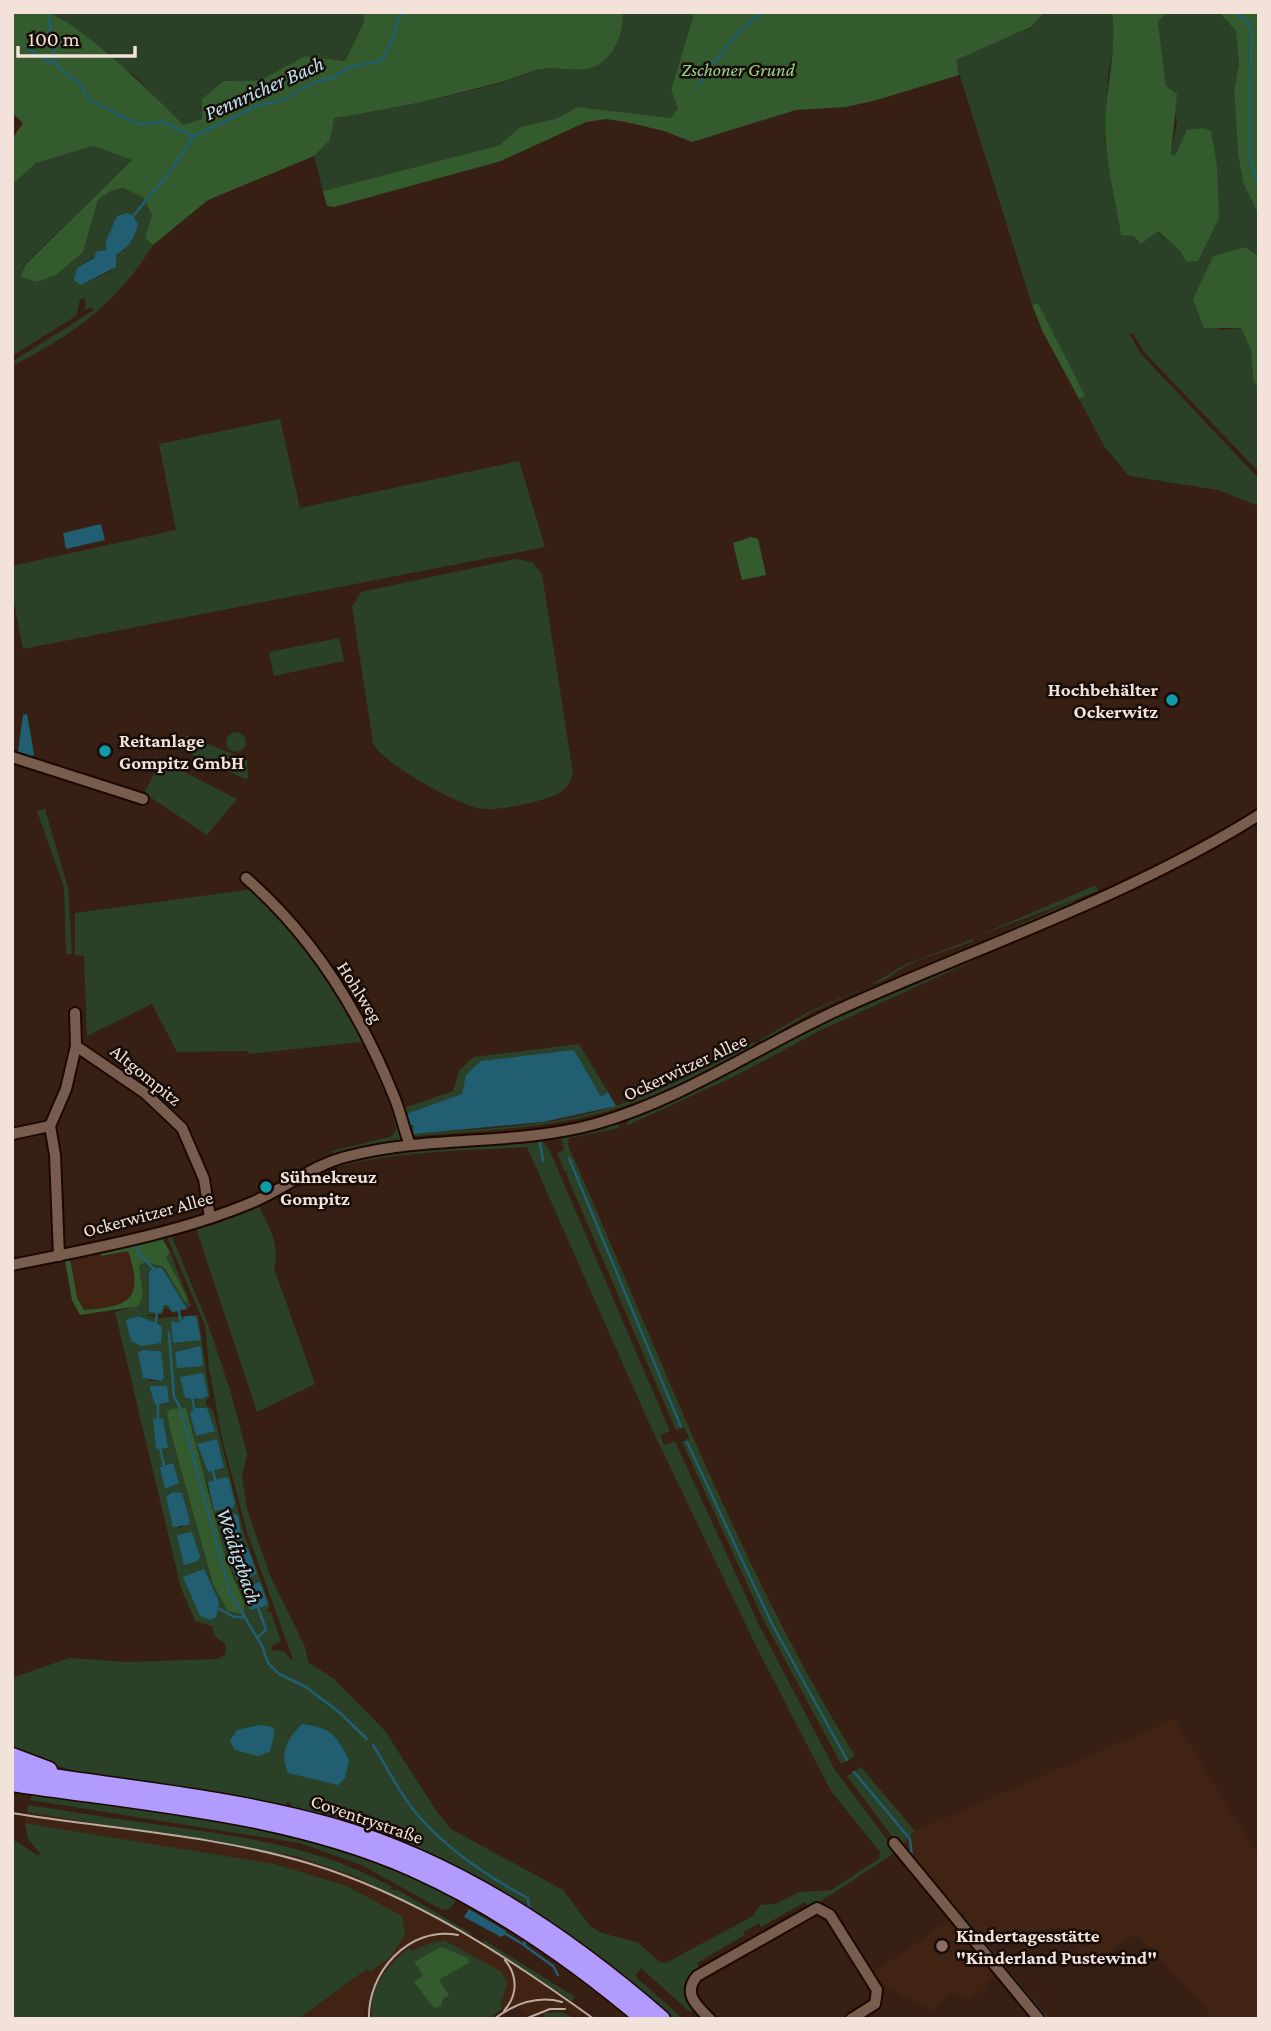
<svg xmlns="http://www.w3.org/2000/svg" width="1271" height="2031" font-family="'Crimson Pro',serif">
  <rect width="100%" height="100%" fill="#372013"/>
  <g fill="#412313">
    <path d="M128,1251l8,38 -4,9 -24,10 -24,2 -7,-12 -8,-38 31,-8 1,4z"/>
    <path d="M1174,1719l85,138v162h-56l6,-7 -73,-79 -48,32 -29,-38 -60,9 -14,12 -85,-101 15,-16z"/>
    <path d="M27,1812l235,36 62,16 75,33 84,46 62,38 38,29 -4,7 -11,-7h-14l-25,9 -10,-14 -13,6 -6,-6 4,-30 -60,-35 -15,3 -18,9 -2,-3 -27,25 -9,24 -1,21h-5v-18l-5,18h-64l69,-50 2,3 27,-23 6,-33 -55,-30 -72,-22 -250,-41z"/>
    <path d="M950,1920l47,55 -11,8 2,3 -19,13 -19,-6 -18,18 -49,-25 -9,-14z"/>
  </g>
  <g fill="#2a4127" fill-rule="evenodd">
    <path d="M46,12h318v10l-19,39 -40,-5 -44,24 -37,1 -22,38 -19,7 -47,-49z"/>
    <path d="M623,12h69l1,5 -22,73 7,18 -7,10 -93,-11 -23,12 -35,8 -20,18 -177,46 -9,-35 16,-16 3,-22c57,-8 113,-21 168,-35 14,-4 27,-11 41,-14 18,-3 41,6 58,-5 17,-12 23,-33 23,-52z"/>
    <path d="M1045,12h67l3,23 -7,41 -3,67 8,37 24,62 20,-11 24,21 -6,-96 -4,-2 6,-33 -11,-35 -8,-64 10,-10h51l17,19 3,33 -5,26 4,63 5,29 16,34v40l-14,-9 -32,9 -20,43 27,31 21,-2 10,22 2,29 6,11v82l-115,-120 -11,-19 -3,2 11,19 118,125v27l-41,-16 -89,-14 -25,-30 -25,-47 5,-3 -46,-93 -6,2 -77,-245 75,-32z"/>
    <path d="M93,146l39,14 -106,103 -6,12 63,-23 15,-52 13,-9 12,-3 21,9 8,18 -7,23 8,7c-37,59 -80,90 -141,121v-4l82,-52 -3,-3 -6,3v-12l-5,1 -4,17 -64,40v-171l24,-22zM108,248l19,1 -12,6 -4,16 -30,14 -4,-17z"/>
    <path d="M280,419l20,89 219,-47 26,86 -522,102 -11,-57v-26l164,-36 -17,-86z"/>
    <path d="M516,559l16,3 10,12 31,200c-3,6 -5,14 -12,18 -14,9 -68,21 -84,16 -23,-6 -94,-44 -104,-65l-21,-136 9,-15z"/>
    <path d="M339,638l5,23 -70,15 -5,-24z"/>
    <circle cx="236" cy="742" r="10"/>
    <path d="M186,735l61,25 1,18 -3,1 -65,-30z"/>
    <path d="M161,760l76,39 -30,36 -63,-42z"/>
    <path d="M45,809l23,79 4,66h-6l-2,-67 -27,-76z"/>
    <path d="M1096,885l2,6 -120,45z"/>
    <path d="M254,889c20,23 44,44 61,69 24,33 95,144 85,183l-67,14 -1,-4 58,-14 6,-6 -5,-23 -26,-61 -5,-5 -111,12 -1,-3 -71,1 -25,-48 -65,32 -3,-80 -9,-1v-42z"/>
    <path d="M1073,901l6,1 -96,39z"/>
    <path d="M973,939v2c-24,10 -50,15 -72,28 -10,6 -19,15 -29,15l32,-19z"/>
    <path d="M981,952l5,3 -167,76 -80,43 -113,52 4,-8 107,-49 79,-43z"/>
    <path d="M866,987l-54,25 -51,30 -1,-2 48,-28z"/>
    <path d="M754,1042l1,3c-42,22 -83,45 -128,60 -67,24 -142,25 -213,31l-6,-6 5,-5 2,9c56,-5 116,-6 171,-20 59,-14 114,-43 168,-72z"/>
    <path d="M579,1044l29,48 -7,5 -139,-3 -57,23 -4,-8 52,-18 6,-20 14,-14z"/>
    <path d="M617,1123l3,5 -51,10 -1,7c90,204 170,421 287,611l-14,8 -78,-145 -81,-177 7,-4 -5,-11 -8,3 -109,-254 1,-5 -3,1 -8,-19 7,-3 -3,-11 -6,1 3,-4z"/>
    <path d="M541,1139l8,10 121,282 -10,4 4,10 11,-4 83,182 77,147 61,82 -81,53 -6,2 -4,-5 -44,25 -2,-4 -16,9 2,3 -48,28 3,6 -14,22 8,17 -4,4 -49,-44 -6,8 48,43h-11l-167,-121 1,-4 -214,-84 -1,-7 -4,-1 -3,7 -96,-20 -103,-15 -73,-22v-74l57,-20 58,4 90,-3 8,-4 1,-10 -12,-10 -2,-9 -17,-5 -14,-33 -66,-276 24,-7 4,-11 -4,-28 6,-4 19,4 21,35 -19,-44 4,-5 21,54 -17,7 -9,-6 -3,7 -17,1 14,3 39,-3 12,82 -4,3v5l7,5 31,124 26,72 -3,5 4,1 10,29 -10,5 1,4 12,1 7,9 2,-1 -46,-127 -25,-94 -13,-70 -4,-43 -38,-88 3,-5 38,92 23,69 16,61 -5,23 5,32 23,66 35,72 3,15 26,17 51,52 52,81 14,17 112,61 27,36 11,7 36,9 23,20 6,1 87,-47 7,-11 15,-1 25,-12 31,-2 48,-31 1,-7 -49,-61 -74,-143 -108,-225 -122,-276c-55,4 -191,3 -231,41l-1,-4c76,-39 161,-38 246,-45zM139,1316l17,8 -25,17 -4,-21zM143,1350l18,1 -1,30h-12zM149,1386l18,1 -12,18zM168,1412l38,68 20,79 12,26 -25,-1 -42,-150zM217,1439l6,29 -15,4 -11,-27zM225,1477l4,2 6,24 -2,5 -25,-26zM173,1492l9,1 6,32 -10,3zM234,1514l8,26 -16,5 -8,-25z"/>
    <path d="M258,1204c10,22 23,41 16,64l41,116 -58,28 -62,-187z"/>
    <path d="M861,1767l54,64 -15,16 -53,-71z"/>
    <path d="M33,1794l77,9 175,29 94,28 79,38 -8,10 -8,2 -80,-45 -63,-22 -269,-43z"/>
    <path d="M28,1805c51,8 102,16 154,23 74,11 144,22 210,59l-1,3h7l74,44 -1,2 -117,-60 -58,-20 -269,-44z"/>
    <path d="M25,1823l250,41 72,22 55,30 3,19 -16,23 -19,14 -3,-3 -69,50h-286v-165l3,-14 23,16 2,-3 -12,-14z"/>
    <path d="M444,1940l58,32 5,13 -7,20 3,3 -14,11h-117c-4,-32 14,-52 37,-71l2,3 19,-8zM469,1963l-31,17 -24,3 10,-8z"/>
    <path d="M484,1940l91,57 -3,4 -89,-58z"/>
    <path d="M561,2012l15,7 -33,-1 1,-5z"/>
  </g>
  <g fill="#335b2d">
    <path d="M12,12c10,0 23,-2 33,0 30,6 116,89 138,113l19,-6v-20l22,-18 37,-1 44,-24 40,5 19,-39v-10h259c0,19 -6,40 -23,52 -17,11 -40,2 -58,5 -14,2 -27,10 -41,13 -55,15 -111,28 -167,36l-4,22 -16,16 -106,44 -55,45 -8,-7 7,-23 -9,-18 -20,-9 -12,3 -13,9 -15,52 -27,23 -19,7 -17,-6 6,-12 106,-104 -39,-14 -57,17 -24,22v-46l11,-16 -11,-10z"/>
    <path d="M692,12h353l-14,15 -75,33 3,15 -82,25 -31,7 -50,3 -104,32 -28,-11 -38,-9 -20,-3 -20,3 -85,39 -167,46 -7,-1 -4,-15 177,-46 20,-18 35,-8 23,-12 93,11 7,-10 -7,-18 22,-73z"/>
    <path d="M1112,12h56l-10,10 8,64 11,8 -6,60 4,2 12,-26 17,-2 7,3 6,35 2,52 -21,43 -12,1 -5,-10 -23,-21 -17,13 -8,-8 -12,-1c-4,-30 -13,-62 -15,-92 -4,-44 12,-88 6,-131z"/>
    <path d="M1219,12h40v204l-16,-34 -5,-29 -4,-63 5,-26 -3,-33z"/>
    <path d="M1245,247l14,9v134l-6,-11 -2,-29 -10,-22h-37l-11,-29 20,-43z"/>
    <path d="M1038,303l47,93 -6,3 -36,-67 -11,-27z"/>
    <path d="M751,537l7,2 8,36 -24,5 -9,-37z"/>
    <path d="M162,1238l8,14 -4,5 22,43 -3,2 -21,-35 -19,-5 -6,4 4,28 -4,12 -59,9 -8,-15 -7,-39 4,-1 2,3 6,35 7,12c47,-4 60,-11 44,-59l-27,5 -1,-4z"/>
    <path d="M186,1408l40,151 18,44v11l-16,-3 -15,-27 -42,-150 -4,-22 4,-3z"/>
    <path d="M441,1947l27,11 1,5 -30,17 10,15 -6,4 -2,7 -7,2 -20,-26 9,-7 -9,-13z"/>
  </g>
  <g fill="#215e71">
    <path d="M127,213l6,3 5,8c-4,15 -9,23 -22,31v12l-35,18 -7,-5 3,-12 17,-10 2,-6 10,-2v-9l11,-25z"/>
    <path d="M101,524l4,16 -39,9 -3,-16z"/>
    <path d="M27,714l7,40 -3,4 -13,-6 5,-37z"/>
    <path d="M574,1050l27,47 7,-5 8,14 -73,16 -129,12 -1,-9h-6l-2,-8 4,-4 53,-19 4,-19 15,-14z"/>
    <path d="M153,1268h9l25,41 -15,3 -4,-7h-4l-3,8 -12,-1v-40z"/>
    <path d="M139,1316l23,10 -1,17 -20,3 -10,-5 -5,-21z"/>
    <path d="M185,1316h11l5,24 -28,3 -2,-22 10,2z"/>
    <path d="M201,1346l2,20 -26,2 -2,-16z"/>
    <path d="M143,1350l18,1 3,27 -3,3 -18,-3 -5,-26z"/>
    <path d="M203,1373l5,22 -6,4 -17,-1 -5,-21z"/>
    <path d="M149,1386h18l2,16 -14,3z"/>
    <path d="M194,1408h13l8,23 -19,5 -6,-23z"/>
    <path d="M153,1418l10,1 5,29 -12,1z"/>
    <path d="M217,1439l7,29 -16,4 -11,-28z"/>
    <path d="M173,1463l6,20 -14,6 -5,-22z"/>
    <path d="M225,1477l4,2 6,24 -2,5 -19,3 -6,-29z"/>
    <path d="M173,1492l9,1 8,28 -2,4 -15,2 -7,-30z"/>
    <path d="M234,1514l4,1 4,25 -16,5 -8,-25z"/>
    <path d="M192,1532l8,25 -2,4 -14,4 -7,-30z"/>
    <path d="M244,1547l4,1 9,26 -16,7 -4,-2 -7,-27z"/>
    <path d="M204,1569l15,33 -3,15 -5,3 -11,-4 -17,-39z"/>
    <path d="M258,1582l3,2 7,21 -18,5 -8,-18z"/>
    <path d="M302,1724c29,4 33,9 47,36l-4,18 -7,7 -50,-12c-9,-20 -1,-34 14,-49z"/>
    <path d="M260,1725l13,2 2,4 -5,21 -12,4 -23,-6 -5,-9 7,-11z"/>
    <path d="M469,1909l37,22v3l-5,3 -37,-20z"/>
  </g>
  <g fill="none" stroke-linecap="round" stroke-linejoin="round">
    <g stroke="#215e71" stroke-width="2.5">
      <path d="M48,12l7,50 7,9 18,13 8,15 49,25 25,-2 32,14 65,-31 21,-4 35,-19 18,-4 14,-10 35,-8 12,-23 4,-20 8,-5"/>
      <path d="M1235,12l13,10 3,7 -1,132 9,26"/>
      <path d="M26,47l21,14 7,1"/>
      <path d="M698,86c13,-20 27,-38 42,-55 6,-7 15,-12 22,-19"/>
      <path d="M133,216l36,-43 25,-37"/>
      <path d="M540,1143l3,18"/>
      <path d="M569,1158l112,269"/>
      <path d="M135,1245l3,8 16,16"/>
      <path d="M179,1311l2,14"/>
      <path d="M155,1327l2,-14"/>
      <path d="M169,1333l5,64 5,8 51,187 32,54 6,17 11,11 27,13 33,25 28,27"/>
      <path d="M192,1398l3,14"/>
      <path d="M158,1421v-18"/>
      <path d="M687,1442l85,182 75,136"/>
      <path d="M160,1448l4,18"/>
      <path d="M212,1468l4,14"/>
      <path d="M218,1608l16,9h9"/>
      <path d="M258,1637l8,-7 -8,-23"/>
      <path d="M373,1745c14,22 26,48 43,68 28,34 73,65 112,85l1,12"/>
      <path d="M854,1772l56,67 2,18"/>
      <path d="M927,1875l44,52"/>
      <path d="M506,1934l18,11"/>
      <path d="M524,1936l1,10 28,20 5,9"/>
      <path d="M981,1939l66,80"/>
    </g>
    <defs>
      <g id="minor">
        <path d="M12,757l131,42"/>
        <path d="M246,878c68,59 116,138 149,221 6,15 9,31 15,46"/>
        <path d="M76,1046l69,47 37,35 22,51 6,39"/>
        <path d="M12,1134l38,-8"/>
        <path d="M59,1256l-4,-101 -5,-29 16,-37 10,-43 -1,-33"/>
        <path d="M12,1265c78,-16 168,-32 241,-63 33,-14 61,-38 96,-46 81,-21 166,-10 246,-32 88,-25 161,-76 243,-114 140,-63 290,-113 421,-195"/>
        <path d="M894,1843l145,176"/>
        <path d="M710,2019c-13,-13 -28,-25 -13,-43l120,-68 13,7 47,75 -2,14 -24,15"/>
      </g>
      <g id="highway">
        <path d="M12,1756l37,14"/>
        <path d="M12,1771c106,17 216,26 319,55 125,36 233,108 331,193"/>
        <path d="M12,1783c133,20 276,30 400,85 85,38 161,91 232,151"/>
      </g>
    </defs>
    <use href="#minor" stroke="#1d0801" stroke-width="14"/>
    <use href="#highway" stroke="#1d0801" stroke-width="19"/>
    <use href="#minor" stroke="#785c4e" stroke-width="10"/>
    <use href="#highway" stroke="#b19bfe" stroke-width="16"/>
    <g stroke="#bdaba2" stroke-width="2">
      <path d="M12,1813c98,16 204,22 299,51 102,31 197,93 283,155"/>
      <path d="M504,2011c14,-16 14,-35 1,-51"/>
      <path d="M369,2019c-2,-46 40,-94 89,-84"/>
      <path d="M494,2019c20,-15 43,-24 68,-17"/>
      <path d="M525,2019l25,-10h15"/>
    </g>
  </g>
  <g fill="#0f9aa8" stroke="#170c07" stroke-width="2.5">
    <circle cx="1172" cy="700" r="7"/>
    <circle cx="105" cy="751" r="7"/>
    <circle cx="266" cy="1187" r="7"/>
  </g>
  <circle fill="#8d6e63" stroke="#170c07" stroke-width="2.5" cx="942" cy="1946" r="7"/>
  <g text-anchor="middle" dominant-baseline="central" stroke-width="5" stroke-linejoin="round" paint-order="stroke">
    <g font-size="19" font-style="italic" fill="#97d58e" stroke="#170c07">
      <text x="738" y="69">Zschoner Grund</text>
    </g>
    <g font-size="19" font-weight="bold" fill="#f2e2da" stroke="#170c07" text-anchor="start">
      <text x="1158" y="689" text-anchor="end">Hochbehälter<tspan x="1158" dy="22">Ockerwitz</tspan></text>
      <text x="119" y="740">Reitanlage<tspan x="119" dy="22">Gompitz GmbH</tspan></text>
      <text x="280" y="1176">Sühnekreuz<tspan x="280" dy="22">Gompitz</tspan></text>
      <text x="956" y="1935">Kindertagesstätte<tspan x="956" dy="22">"Kinderland Pustewind"</tspan></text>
    </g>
    <g font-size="19" fill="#f2e2da" stroke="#170c07">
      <text transform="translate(360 992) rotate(58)">Hohlweg</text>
      <text transform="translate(685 1067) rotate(-25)">Ockerwitzer Allee</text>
      <text transform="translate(146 1075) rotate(39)">Altgompitz</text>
      <text transform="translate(148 1214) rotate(-15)">Ockerwitzer Allee</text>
      <text transform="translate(367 1819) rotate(19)">Coventrystraße</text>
    </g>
    <g font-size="21" font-style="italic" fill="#bfe7f6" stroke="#170c07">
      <text transform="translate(264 88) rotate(-24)">Pennricher Bach</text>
      <text transform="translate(239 1556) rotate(71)">Weidigtbach</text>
    </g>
  </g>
  <rect width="1271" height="2031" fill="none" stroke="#f2e2da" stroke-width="28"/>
  <path d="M18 46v10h117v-10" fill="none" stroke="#f2e2da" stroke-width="3.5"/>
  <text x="28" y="46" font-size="21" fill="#f2e2da" stroke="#170c07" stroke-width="5" paint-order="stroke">100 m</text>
</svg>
